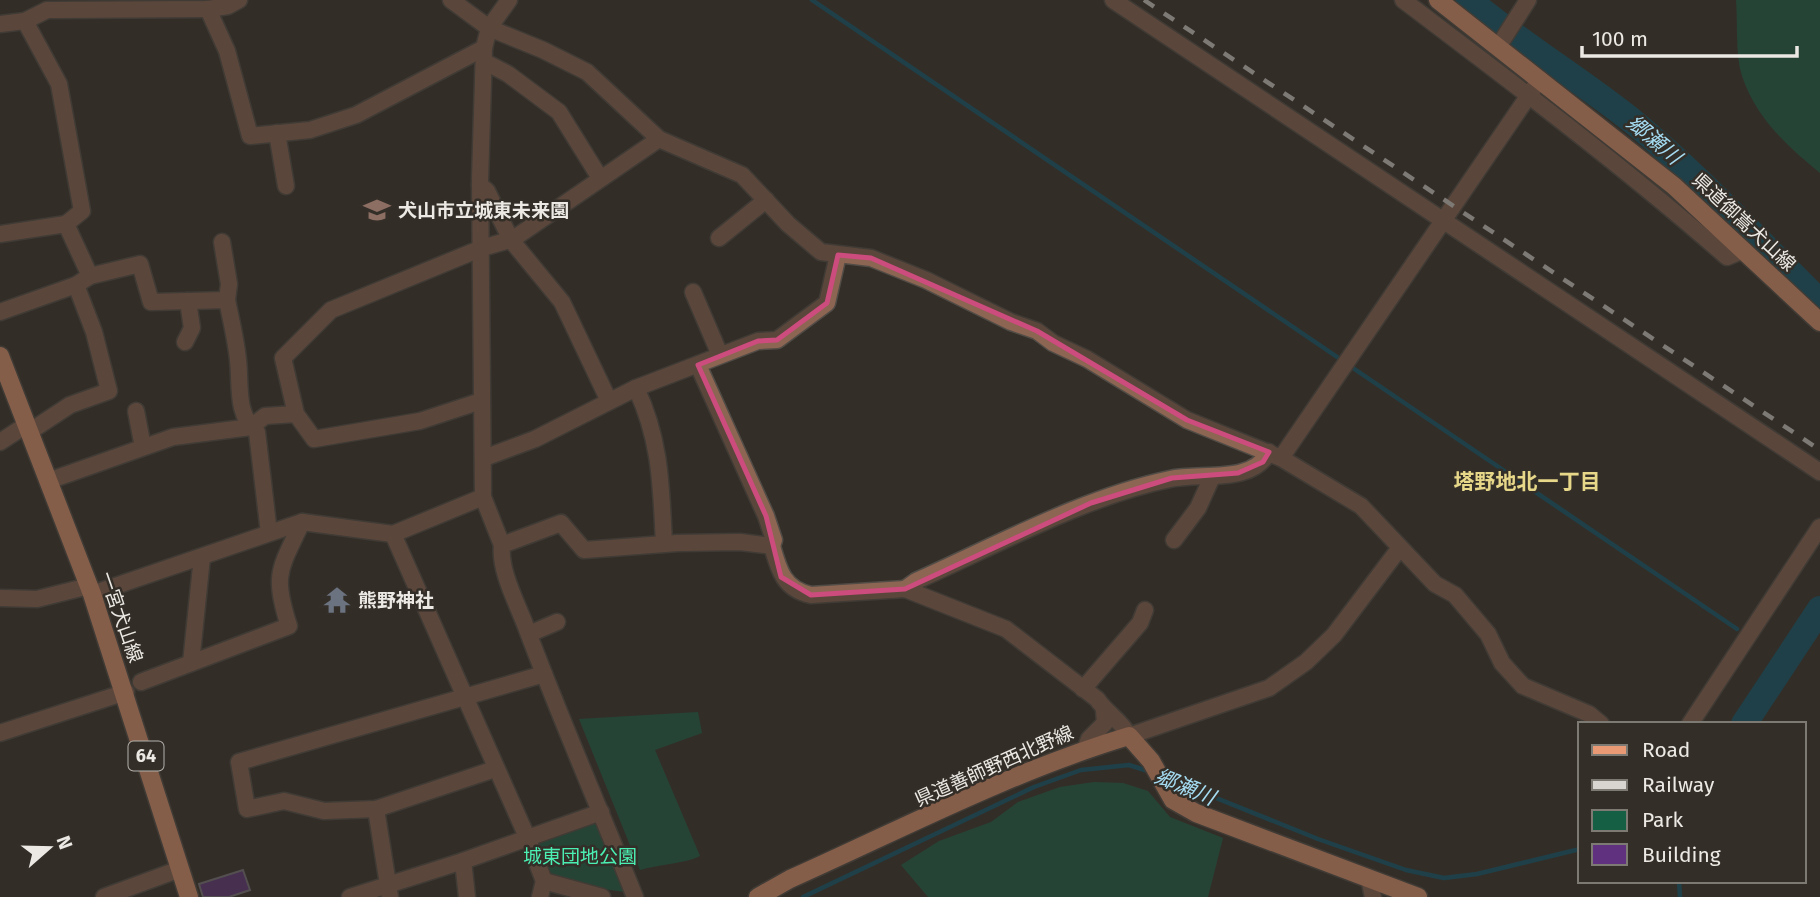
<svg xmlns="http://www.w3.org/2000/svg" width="1820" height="897" font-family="'Fira Sans','Noto Sans JP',sans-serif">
  <rect width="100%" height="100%" fill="#332e28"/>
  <g fill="#156045">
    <path d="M1736,0h84v173c-33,-27 -64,-55 -78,-97 -7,-22 -4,-52 -6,-76z"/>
    <path d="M698,712l4,21 -47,17 45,106c-16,8 -40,8 -60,14l-61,-151z"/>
    <path d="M1094,782l29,1 25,8 22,26 53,21 -15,59h-280l-27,-32 38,-24 52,-19 27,-20 42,-15z"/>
    <path d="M598,820l27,72 -44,-6 -31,-11 -14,-34z"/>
  </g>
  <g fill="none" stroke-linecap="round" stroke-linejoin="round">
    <g stroke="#07586f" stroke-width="4.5">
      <path d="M812,0l531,361"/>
      <path d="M1350,366l387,263"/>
      <path d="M1169,779l149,60 88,31 38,8 33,-4 103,-25"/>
      <path d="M1679,881l1,16"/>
      <path d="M803,897l231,-110 47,-17 48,-5 22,7"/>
    </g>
    <g stroke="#07586f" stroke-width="26">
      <path d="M1469,0c53,45 113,80 167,124 66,55 123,118 184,178"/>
      <path d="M1744,724l76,-115"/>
    </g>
  </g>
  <path fill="#5f317f" stroke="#7b777f" stroke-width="2" d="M243,870l7,20 -21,7h-26l-4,-13z"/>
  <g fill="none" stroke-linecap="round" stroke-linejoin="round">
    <defs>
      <g id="minor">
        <path d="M451,0l38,28 54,22 44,22 72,67 83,36 46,49 33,28 50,6 55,22 85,42 26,9 16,12 34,16 100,61 94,38 80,48 74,78 20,11 33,39 14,29 21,23 66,28 12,10"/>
        <path d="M509,0l-20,28 -5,20 -4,132 3,317 19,48c-3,25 15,58 24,82 34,91 73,180 109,270"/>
        <path d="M1113,0l707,472"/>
        <path d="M1403,0c110,83 220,166 324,257l17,-7"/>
        <path d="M208,9l19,42 23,85 60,-6 46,-15 128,-67"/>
        <path d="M25,21l34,63 23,127 -16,13"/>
        <path d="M0,24l25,-3 22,-11 161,-1 20,-3 11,-6"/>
        <path d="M1498,47l30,-47"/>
        <path d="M485,62l23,12 51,38 41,66"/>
        <path d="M277,133l9,53"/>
        <path d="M480,185l7,6 24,49 51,62 47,99"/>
        <path d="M0,234l66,-10 24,52"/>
        <path d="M719,238l47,-38"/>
        <path d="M222,242l7,42 -2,16"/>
        <path d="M693,292l27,63"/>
        <path d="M0,312l76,-27 14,-9 50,-12 11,38 76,-2c4,20 9,40 11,60 3,24 -3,55 19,72l12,101"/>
        <path d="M185,342l7,-14 -4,-27"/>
        <path d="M698,365l68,151 8,24 -2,6"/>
        <path d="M636,388c25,53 25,98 28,156"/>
        <path d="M481,401l-61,20 -106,18 -18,-25 -13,-56 48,-48 151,-62 31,-9 146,-100"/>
        <path d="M136,411l7,36"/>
        <path d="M29,432l41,-27 39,-14 -15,-59 -18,-47"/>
        <path d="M0,442l26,-17"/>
        <path d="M484,458l51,-19 101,-51 122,-47 19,-1 50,-37 11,-48"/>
        <path d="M1281,458l259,-379"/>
        <path d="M48,481l125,-44 78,-10 14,-11 31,-2"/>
        <path d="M393,534l134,303 17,44 -4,16"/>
        <path d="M1174,540l24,-32 14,-31"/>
        <path d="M502,545l59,-22 23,27 94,-7 62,-1 32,4c7,25 12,43 39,49l94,-6 101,40 91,70c10,15 24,21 32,37l140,-48 37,-26 28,-27 65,-86"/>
        <path d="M905,589l11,-8c81,-36 168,-84 254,-102 31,-7 81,6 99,-27"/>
        <path d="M92,594l210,-72 91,12 90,-37"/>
        <path d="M0,598l37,1 52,-13"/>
        <path d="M529,634l28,-12"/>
        <path d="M191,663l11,-106"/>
        <path d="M141,682l148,-56c-17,-52 -9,-57 13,-104"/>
        <path d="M1083,689l57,-66 5,-13"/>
        <path d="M1690,724l130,-197"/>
        <path d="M0,733l126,-41"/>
        <path d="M1086,747l3,-8 16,-16 -1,-13"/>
        <path d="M495,769l-119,40 -52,2 -40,-10 -37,8 -8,-47 305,-88"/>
        <path d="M376,809l14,88"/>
        <path d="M463,861l4,36"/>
        <path d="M1369,878l4,19"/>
        <path d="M544,881l58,16"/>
        <path d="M104,897l76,-28"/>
        <path d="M350,897l113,-36 138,-49"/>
      </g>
      <g id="major">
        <path d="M1438,0l236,186 146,136"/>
        <path d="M0,356l92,238 97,303"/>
        <path d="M758,897l32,-18c112,-50 222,-108 339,-143l22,25 22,39 23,13 222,84"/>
      </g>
    </defs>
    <use href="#minor" stroke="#514c46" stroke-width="19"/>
    <use href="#major" stroke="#514c46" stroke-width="21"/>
    <use href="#minor" stroke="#8d6553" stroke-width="16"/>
    <use href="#major" stroke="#e99973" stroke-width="18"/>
    <path stroke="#d8d5d0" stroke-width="4.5" stroke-dasharray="12 12" stroke-linecap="butt" d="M1144,0l676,450"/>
  </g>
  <path d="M0 0H1820V897H0ZM838,255l33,3 166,73 150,89 82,32 -6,10 -25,11 -66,5 -81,25 -186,86 -94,6 -30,-18 -15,-61 -68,-151 60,-24 19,-1 50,-37z" fill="#332e28" fill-opacity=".55" fill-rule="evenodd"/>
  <path fill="none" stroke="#cc4c7d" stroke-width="5" stroke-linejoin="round" d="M838,255l33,3 166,73 150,89 82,32 -6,10 -25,11 -66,5 -81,25 -186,86 -94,6 -30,-18 -15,-61 -68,-151 60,-24 19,-1 50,-37z"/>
  <defs>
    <symbol id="school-bare" viewBox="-9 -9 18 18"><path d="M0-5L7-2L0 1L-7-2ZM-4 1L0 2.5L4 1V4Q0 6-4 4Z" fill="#8d6e63" stroke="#332e28" stroke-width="2.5" paint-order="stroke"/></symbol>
    <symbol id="temple-bare" viewBox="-9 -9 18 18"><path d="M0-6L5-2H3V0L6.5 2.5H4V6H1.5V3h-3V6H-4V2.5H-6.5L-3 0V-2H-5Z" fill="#6b7280" stroke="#332e28" stroke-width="2.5" paint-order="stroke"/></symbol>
  </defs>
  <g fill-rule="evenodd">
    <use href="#school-bare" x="358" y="191" width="38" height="38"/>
    <use href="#temple-bare" x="318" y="581" width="38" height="38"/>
  </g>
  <g text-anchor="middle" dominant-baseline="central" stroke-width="5" stroke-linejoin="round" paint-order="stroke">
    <rect fill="#332e28" stroke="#b4b1ac" stroke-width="2" x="128.5" y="741.5" width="35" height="29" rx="5"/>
    <g font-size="18" font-weight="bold" fill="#ece9e4">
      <text x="146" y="756">64</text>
    </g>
    <g font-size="19" font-weight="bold" fill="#ece9e4" stroke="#332e28" text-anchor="start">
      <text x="398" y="210">犬山市立城東未来園</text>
      <text x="358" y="600">熊野神社</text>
    </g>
    <g font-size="19" fill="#ece9e4" stroke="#332e28">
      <text transform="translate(1744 222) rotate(43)">県道御嵩犬山線</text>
      <text transform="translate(121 617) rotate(71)">一宮犬山線</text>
      <text transform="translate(994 766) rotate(-24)">県道善師野西北野線</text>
    </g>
    <g font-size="19" fill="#4befb3" stroke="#332e28">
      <text x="580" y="856">城東団地公園</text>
    </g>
    <g font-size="21" font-style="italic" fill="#a4dbf1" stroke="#332e28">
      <text transform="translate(1654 140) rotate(40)">郷瀬川</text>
      <text transform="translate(1185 787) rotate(22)">郷瀬川</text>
    </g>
    <g font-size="21" font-weight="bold" fill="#e7d789" stroke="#332e28">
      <text x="1527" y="482">塔野地北一丁目</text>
    </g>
  </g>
  <rect x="1578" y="722" width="228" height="161" fill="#332e28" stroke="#7d7973" stroke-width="2"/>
  <rect x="1592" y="745" width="35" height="10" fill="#e99973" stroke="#7d7973" stroke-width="2"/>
  <text x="1642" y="757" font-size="21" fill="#ece9e4">Road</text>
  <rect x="1592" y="780" width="35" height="10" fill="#d8d5d0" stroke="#7d7973" stroke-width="2"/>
  <text x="1642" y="792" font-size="21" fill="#ece9e4">Railway</text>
  <rect x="1592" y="810" width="35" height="21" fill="#156045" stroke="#7d7973" stroke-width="2"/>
  <text x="1642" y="827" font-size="21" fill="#ece9e4">Park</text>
  <rect x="1592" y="844" width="35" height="21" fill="#5f317f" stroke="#7d7973" stroke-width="2"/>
  <text x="1642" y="862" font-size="21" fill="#ece9e4">Building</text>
  <g transform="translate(49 848) rotate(70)" stroke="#332e28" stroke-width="5" paint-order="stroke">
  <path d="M0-5L12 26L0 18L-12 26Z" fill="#ece9e4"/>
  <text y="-10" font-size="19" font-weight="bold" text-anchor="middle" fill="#ece9e4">N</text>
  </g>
  <path d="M1582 46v10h215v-10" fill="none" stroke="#ece9e4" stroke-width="3.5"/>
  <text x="1592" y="46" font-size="21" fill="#ece9e4" stroke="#332e28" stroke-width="5" paint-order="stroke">100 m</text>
</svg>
